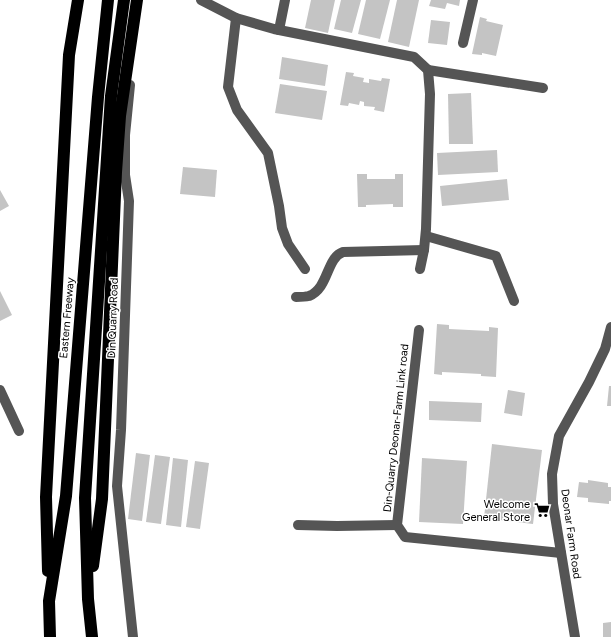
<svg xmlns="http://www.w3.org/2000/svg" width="611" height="637" font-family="Figtree,sans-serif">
  <rect width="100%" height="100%" fill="#fff"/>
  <g fill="#c4c4c4">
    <path d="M311,0h24l-7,33 -23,-5z"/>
    <path d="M341,0h20l-9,33 -18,-4z"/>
    <path d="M366,0h24l-10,39 -22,-5z"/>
    <path d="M397,0h22l-10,47 -21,-5z"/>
    <path d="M431,0h29l-1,6 -12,-3 -2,6 -16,-3z"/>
    <path d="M480,17l7,2 -1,2 17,4 -7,31 -14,-3v2l-10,-1z"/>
    <path d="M431,20l19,2 -3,23 -19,-2z"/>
    <path d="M282,57l46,8 -3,21 -46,-7z"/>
    <path d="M346,72l8,1 -1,3 11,2 -1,4 6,1v-4l12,2 1,-3 8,1 -6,33 -10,-2 1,-3 -11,-1v-4l-4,-1 -1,4 -10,-2 -1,3 -8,-1z"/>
    <path d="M280,84l47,7 -5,29 -47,-7z"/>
    <path d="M471,93l2,51h-24l-1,-50z"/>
    <path d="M497,150l1,22 -60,3 -1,-22z"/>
    <path d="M183,167l34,3 -2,27 -35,-3z"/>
    <path d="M357,174h10v5h28v-5h8v33h-10v-3l-27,1v2h-8z"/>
    <path d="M507,179l2,21 -67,6 -2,-20z"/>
    <path d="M0,190l9,16 -9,5z"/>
    <path d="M0,291l12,24 -12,6z"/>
    <path d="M437,324l12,1v4l40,2v-4l9,1 -2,49 -15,-1v-2l-39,-2v3l-8,-1z"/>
    <path d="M609,386h2v20h-4z"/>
    <path d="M508,390l17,3 -3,23 -18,-3z"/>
    <path d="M429,401l53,2 -1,19 -52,-2z"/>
    <path d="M492,444l50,6 -9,74 -49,-6z"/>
    <path d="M136,453l14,2 -8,66 -14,-2z"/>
    <path d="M155,455l15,2 -9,67 -15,-2z"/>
    <path d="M173,458l15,2 -7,67 -15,-2z"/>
    <path d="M422,458l45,3 -4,63 -44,-2z"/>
    <path d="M195,461l14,2 -9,66 -14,-2z"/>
    <path d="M588,480l20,3v4h3v14h-2v3l-21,-2v-4l-11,-1 2,-15 9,1z"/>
    <path d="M611,622v15h-8v-14z"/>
  </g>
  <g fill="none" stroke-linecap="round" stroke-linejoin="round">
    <g stroke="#555" stroke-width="10">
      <path d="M201,0l35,18 38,11 140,28 14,13 2,24 -4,135 -2,21 -4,19"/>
      <path d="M236,18l-8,69 9,23 31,43 11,53 3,22 6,16 17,25"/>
      <path d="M279,30l6,-30"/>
      <path d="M463,43l10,-43"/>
      <path d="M428,70l115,18"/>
      <path d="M130,85l-5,50v40l4,26 -8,229 -4,56 16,151"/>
      <path d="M426,236l70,20 18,45"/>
      <path d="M296,297c4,0 9,0 13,-1 20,-8 17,-38 34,-44l81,-2"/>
      <path d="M419,330l-22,195 8,12 156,16"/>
      <path d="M0,390l19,41"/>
      <path d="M298,525l39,1 60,-1"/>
      <path d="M575,637l-22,-133 -1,-30 7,-38 30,-54 16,-33 6,-22"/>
    </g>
    <g stroke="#000" stroke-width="12">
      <path d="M93,566l9,-67 14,-327 4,-56 17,-116"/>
      <path d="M48,571l-2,-74 23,-442 9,-55"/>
      <path d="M50,637l-1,-36 17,-105 32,-399 10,-97"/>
      <path d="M92,637l-4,-38 -3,-101 26,-402 13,-96"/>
    </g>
  </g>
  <defs>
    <symbol id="supermarket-bare" viewBox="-9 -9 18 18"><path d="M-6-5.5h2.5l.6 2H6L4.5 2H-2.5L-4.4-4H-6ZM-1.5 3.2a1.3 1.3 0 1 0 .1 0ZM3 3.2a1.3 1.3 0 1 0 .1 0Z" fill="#000" stroke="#fff" stroke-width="2.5" paint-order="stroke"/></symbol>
  </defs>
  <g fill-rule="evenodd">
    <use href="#supermarket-bare" x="531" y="499" width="22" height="22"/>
  </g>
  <g text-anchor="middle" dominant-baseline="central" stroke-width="3" stroke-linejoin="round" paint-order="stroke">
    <g font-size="11" fill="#000" stroke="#fff">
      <text transform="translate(67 318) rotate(-85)">Eastern Freeway</text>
      <text transform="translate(113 318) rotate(-88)">Din Quarry Road</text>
      <text transform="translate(396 428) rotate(-84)">Din-Quarry Deonar-Farm Link road</text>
      <text transform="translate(571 534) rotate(82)">Deonar Farm Road</text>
    </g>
    <g font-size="11" fill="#000" stroke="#fff" text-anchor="end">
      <text x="530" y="504">Welcome<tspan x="530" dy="13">General Store</tspan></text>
    </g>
  </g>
</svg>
